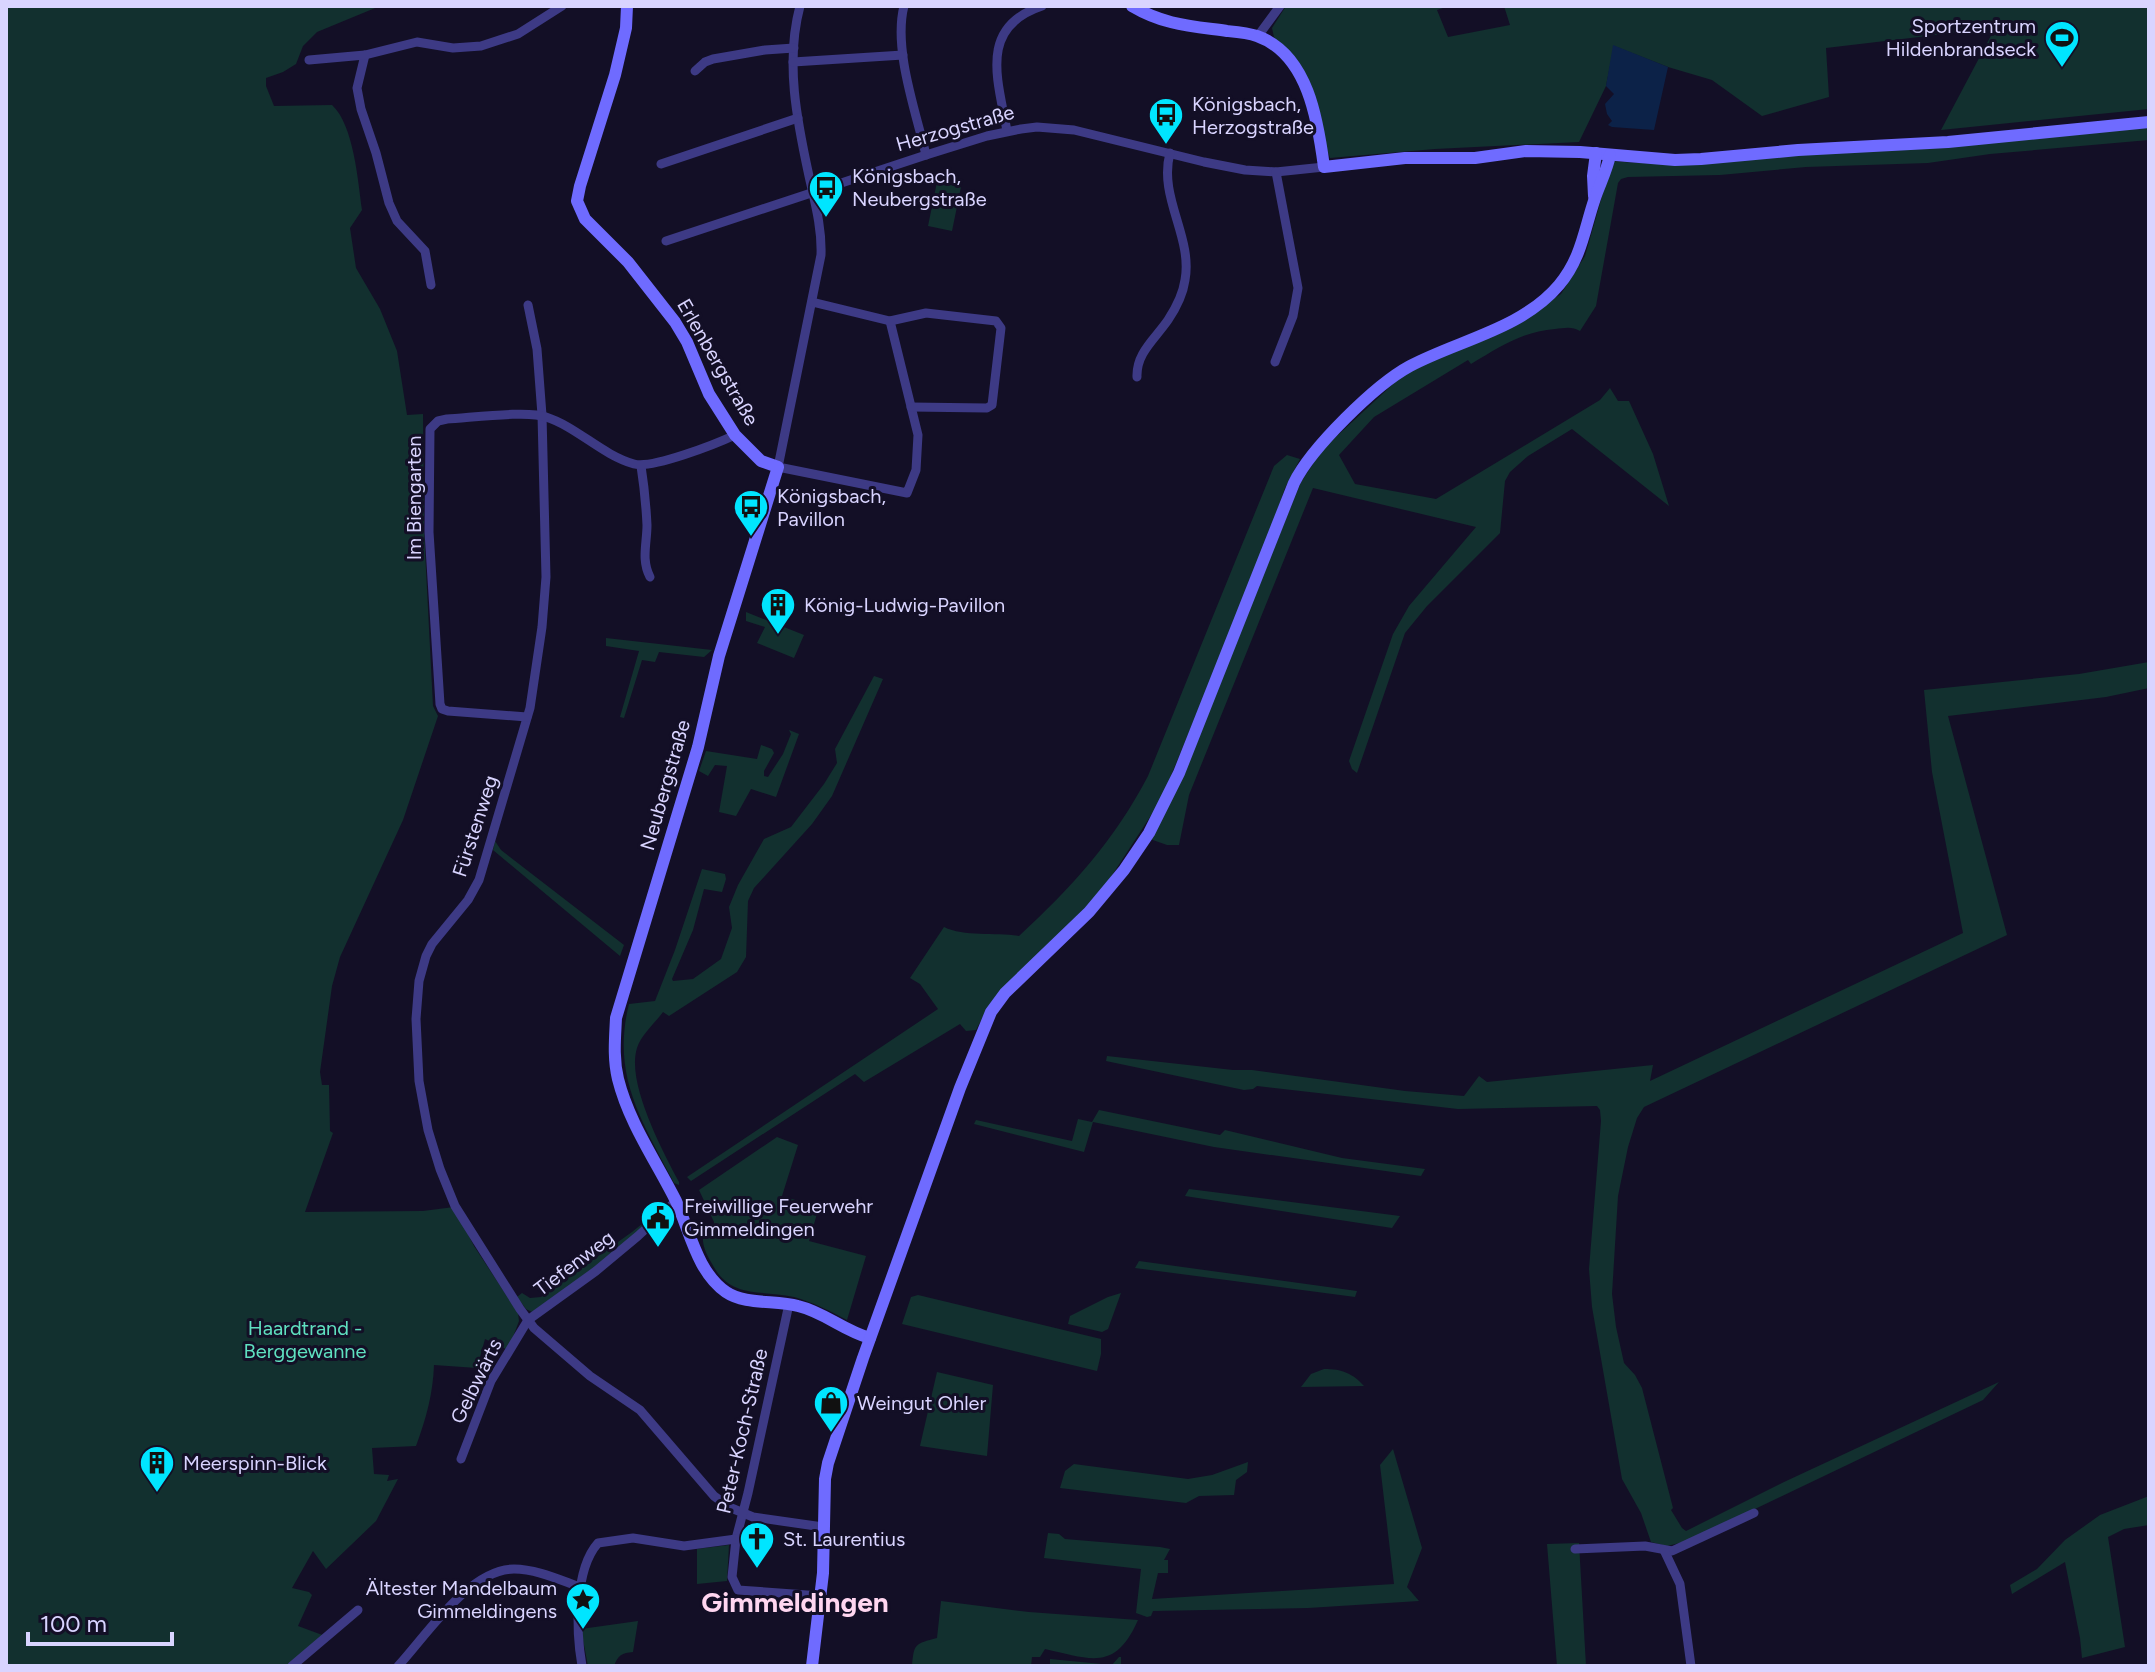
<svg xmlns="http://www.w3.org/2000/svg" width="2155" height="1672" font-family="Figtree,sans-serif">
  <rect width="100%" height="100%" fill="#130f26"/>
  <g fill="#12302f">
    <path d="M6,6h374l-63,26 -14,14 -7,18 -13,8 -17,6v8l8,20 58,-1c22,20 26,77 30,105l-12,18 6,40 24,41 17,42 10,64 16,-1 1,117 9,175 5,10 -35,104 -63,137 -8,29 -12,86 2,13h7l1,46 3,2 -28,79 118,-1 31,-4 20,39 44,67 1,8 -11,29 -23,-11 -8,29 -43,-3c-1,29 -8,54 -18,81l-44,2 2,26 15,1 -2,6 11,-2 -22,42 -50,48 -13,-18 -21,37 17,4 3,3 -14,31 27,10 -37,30h-282z"/>
    <path d="M1286,6h163l-12,4 11,27 62,-12 -6,-19h645v103l-208,21 54,-102 -169,20 3,49 -67,19 -50,-36 -44,-13 -54,-21 -8,40 -27,56 -144,7 -105,9 -33,-97 -23,-24 -2,-9z"/>
    <path d="M2149,127v13l-159,14 -62,9 -122,4 -86,8 -92,2 -7,2 -3,4 -22,123 -16,25c-8,-5 -16,-3 -25,-2 -34,3 -55,18 -84,35l-3,-4 -94,57 -35,38 16,29 81,15 164,-99 10,-12 8,13h11l24,53 16,52 -97,-77 -44,27 -18,16 -5,9 -5,52 -73,73 -22,27 -48,140 -5,-4 -3,-8 44,-127 16,-28 67,-79 -163,-39 -124,307 -10,50h-12l-17,-6 84,-192 67,-165 22,-33 83,-77 124,-57 31,-21 24,-38 27,-95c48,4 91,4 138,-3z"/>
    <path d="M937,182l24,5 -9,44 -24,-5z"/>
    <path d="M1287,455l13,4 -15,29 -27,76 -97,236 -56,86 -29,33 -88,88 -12,23 -10,1 -6,-7 -96,58 -9,-8 -164,107 -4,-4 251,-168 -18,-25 -10,-6 34,-51c20,10 52,5 75,9 53,-49 95,-95 129,-160l126,-310z"/>
    <path d="M746,612l58,23 -10,23 -37,-15 8,-16 -19,-6z"/>
    <path d="M606,638l106,12 -8,7 -45,-5 -4,10 -13,-2 -18,58 -4,-1 19,-66 -33,-5z"/>
    <path d="M2149,662v26l-43,9 -158,19 59,219 -363,172 -7,11 -9,29 -10,49 -6,98 4,33 8,36 11,12 7,13 31,120 -2,2 11,18 4,3 98,-49 215,-100 -16,18 -295,141 -21,5 -16,-4 -10,-29 -19,-34 -30,-172 -3,-38 12,-148 -1,-11 -3,-4 -139,3 -201,-23 -4,3 -9,1 -138,-29 1,-5 126,14h19l153,21 59,5 15,-20 8,6 166,-17 -3,16 313,-148 -31,-161 -8,-82 155,-16z"/>
    <path d="M874,676l9,3 -51,117 -20,28 -58,64 -6,13 -2,56 -9,15 -68,44 -6,-4c-8,11 -22,23 -26,36 -11,34 25,102 42,134v3l-5,-2c-32,-62 -63,-107 -45,-179l26,-3 20,-51 27,-81 23,5 1,5 -4,13 -18,-3 -11,41 -21,49 1,2 20,-2 28,-20 11,-31 -3,-21 9,-22 26,-46 27,-12 33,-43 13,-21 -2,-14z"/>
    <path d="M789,730l10,4 -23,63 -25,-8 -15,27 -17,-4 8,-46 -12,-1 -7,11 -9,-5 7,-20 51,8 4,-14 11,4 2,4 -10,18v5l4,1 15,-23 8,-20z"/>
    <path d="M495,841l6,9 123,95 -4,11 -127,-106z"/>
    <path d="M1099,1110l121,25 5,-5 117,28 83,11 -4,7 -207,-29 -121,-25 -9,30 -110,-28 2,-4 96,21 6,-22 14,3z"/>
    <path d="M777,1137l21,8 -16,51 37,11 -10,34 57,15 -19,64c-17,-9 -35,-18 -53,-23 -35,-8 -64,3 -83,-35 -6,-11 -9,-17 -8,-30h10l1,-10 -15,-32z"/>
    <path d="M1189,1189l211,27 -8,12 -207,-32z"/>
    <path d="M663,1207l-32,33 -42,32 -57,40 -6,-3 -9,-12 5,-4 8,5 11,-1 91,-65z"/>
    <path d="M1139,1261l218,30 -2,6 -220,-29z"/>
    <path d="M1121,1293l-13,36 -6,3 -34,-8 2,-8 38,-19z"/>
    <path d="M918,1295l183,44v15l-4,17 -195,-47 9,-27z"/>
    <path d="M1324,1369c18,0 28,4 40,17l-63,1 10,-13z"/>
    <path d="M937,1372l56,13 -6,71 -67,-10z"/>
    <path d="M1393,1449l29,99 -15,39 12,14 -111,7 -155,3 -2,5 -4,1 -11,-4 5,-44 -97,-11 4,-25 11,1 6,5 95,8 10,2 -6,11h4v13h-10l-6,26 242,-15 -14,-119z"/>
    <path d="M1248,1462l-1,10 -11,8 -2,15 -35,1 -13,7 -126,-15 5,-17 9,-7 114,15 24,-4z"/>
    <path d="M2149,1496v29l-25,4 -16,8 17,110 -43,11 -2,-20 -15,-76 -53,32 -2,-9 27,-16 28,-29 35,-25z"/>
    <path d="M1579,1543l7,123h-29l-10,-122z"/>
    <path d="M729,1545l-2,36 -30,3v-35z"/>
    <path d="M941,1601l88,11 109,8c-23,52 -47,39 -93,29l-5,8h-8l-1,9h-119c2,-23 3,-22 25,-28z"/>
    <path d="M638,1621l-5,31c-11,1 -15,3 -19,14h-26l-7,-37z"/>
    <path d="M1119,1657h2v9h-71v-7l62,6z"/>
  </g>
  <path fill="#0c2248" d="M1613,45l55,22 -14,63 -42,-3 -4,-2 4,-4 -5,-7 -2,-10 9,-10 -8,-8z"/>
  <g fill="none" stroke-linecap="round" stroke-linejoin="round">
    <g stroke="#3d3a85" stroke-width="9">
      <path d="M800,6c-15,56 -3,115 9,170 6,27 13,52 12,79l-43,212 129,26 9,-23 2,-35 -28,-114"/>
      <path d="M904,6c-11,43 12,106 22,149"/>
      <path d="M1258,36l22,-30"/>
      <path d="M365,55l-8,33 4,21 15,44 13,50 8,18 28,30 6,34"/>
      <path d="M309,60l56,-5 52,-13 36,6 28,-2 37,-12 44,-28"/>
      <path d="M793,62l110,-7"/>
      <path d="M695,71l10,-9 8,-3 52,-9 29,-2"/>
      <path d="M1007,131c-9,-51 -29,-104 35,-125"/>
      <path d="M661,164l137,-46"/>
      <path d="M666,241l260,-86 61,-19 34,-7 16,-2 37,3 130,32 41,8 31,2 48,-5"/>
      <path d="M812,302l78,19 36,-8 70,8 5,7 -9,77 -5,3 -76,-1"/>
      <path d="M528,305l9,44 5,66 4,162 -4,50 -12,81 -51,172 -11,20 -36,44 -6,12 -7,25 -3,38 3,62 9,49 12,39 15,37 65,103 14,19 56,48 50,34 74,86 15,11 24,10 70,10"/>
      <path d="M1275,362l18,-46 5,-28 -22,-116"/>
      <path d="M1137,377c-1,-24 18,-38 31,-57 8,-12 15,-26 17,-40 8,-43 -27,-83 -15,-127"/>
      <path d="M641,466c3,19 5,39 6,59 0,18 -6,35 3,52"/>
      <path d="M527,717l-79,-6 -6,-2 -2,-5 -11,-172 1,-103 8,-8 9,-2c22,-1 81,-9 99,-2 31,10 56,38 88,47 18,5 82,-20 101,-29"/>
      <path d="M789,1304l-41,189 -12,46 -4,38 6,13 83,6"/>
      <path d="M461,1459l30,-78 37,-61 68,-49 42,-35 38,-35"/>
      <path d="M1575,1549l70,-3 27,5 82,-38"/>
      <path d="M1664,1550l16,34 11,82"/>
      <path d="M292,1666l66,-56"/>
      <path d="M398,1666c28,-30 71,-97 116,-97 22,0 46,11 66,18"/>
      <path d="M582,1666c-6,-34 -8,-96 16,-123l35,-5 51,8 52,-7"/>
    </g>
    <g stroke="#6f6bff" stroke-width="12">
      <path d="M627,6l-1,22 -11,47 -35,111 -3,15 8,18 43,43 47,60 12,20 22,52 26,41 26,26 17,6 -59,189 -21,91 -82,271c-1,21 -3,40 2,61 11,44 38,82 58,122 14,30 21,71 50,91 19,13 49,8 72,14 26,6 46,25 72,32"/>
      <path d="M1132,6c32,19 59,20 95,25 10,1 21,2 30,5 51,18 61,85 67,131l81,-9h70l51,-7 54,1 95,8 26,-1 97,-9 150,-8 201,-20"/>
      <path d="M1594,196l-1,-20 3,-23"/>
      <path d="M812,1666l11,-93 2,-94 3,-16 35,-105 97,-270 31,-76 14,-19 84,-81 35,-42 25,-37 30,-60 115,-290c17,-35 81,-98 116,-117 49,-26 112,-37 149,-81 22,-26 25,-54 35,-84 5,-16 13,-30 16,-46"/>
    </g>
  </g>
  <defs>
    <symbol id="stadium-pin" viewBox="-11 -11 22 30"><path d="M0 17L-7.5 6A9.5 9.5 0 1 1 7.5 6Z" fill="#00e5ff" stroke="#130f26"/><path d="M0-5a6.5 5 0 1 0 0 10a6.5 5 0 1 0 0-10ZM-3.5-1.8h7v3.6h-7Z" fill="#111"/></symbol>
    <symbol id="bus-pin" viewBox="-11 -11 22 30"><path d="M0 17L-7.5 6A9.5 9.5 0 1 1 7.5 6Z" fill="#00e5ff" stroke="#130f26"/><path d="M-5-6H5V4H4V6H2V4H-2V6H-4V4H-5ZM-3.5-4V0h7V-4ZM-3.5 1.2v1.5H-2V1.2ZM2 1.2v1.5H3.5V1.2Z" fill="#111"/></symbol>
    <symbol id="building-pin" viewBox="-11 -11 22 30"><path d="M0 17L-7.5 6A9.5 9.5 0 1 1 7.5 6Z" fill="#00e5ff" stroke="#130f26"/><path d="M-4-6H4V6H1V3H-1V6H-4ZM-2.5-4.3h1.7v1.8h-1.7ZM.8-4.3h1.7v1.8H.8ZM-2.5-1h1.7V.8h-1.7ZM.8-1h1.7V.8H.8Z" fill="#111"/></symbol>
    <symbol id="civic-pin" viewBox="-11 -11 22 30"><path d="M0 17L-7.5 6A9.5 9.5 0 1 1 7.5 6Z" fill="#00e5ff" stroke="#130f26"/><path d="M-.6-6.5H3V-4.5H.6V-3L4-1V1h2V6H-6V1h2V-1L-.6-3ZM-1.2 2.5V6h2.4V2.5Z" fill="#111"/></symbol>
    <symbol id="shop-pin" viewBox="-11 -11 22 30"><path d="M0 17L-7.5 6A9.5 9.5 0 1 1 7.5 6Z" fill="#00e5ff" stroke="#130f26"/><path d="M-5-2.5h2.3a2.7 3.5 0 0 1 5.4 0H5L5.5 6h-11ZM-1.5-2.5h3a1.5 2.3 0 0 0-3 0Z" fill="#111"/></symbol>
    <symbol id="church-pin" viewBox="-11 -11 22 30"><path d="M0 17L-7.5 6A9.5 9.5 0 1 1 7.5 6Z" fill="#00e5ff" stroke="#130f26"/><path d="M-1.2-6h2.4v3.5h3.3v2.4h-3.3V6h-2.4V-.1h-3.3v-2.4h3.3Z" fill="#111"/></symbol>
    <symbol id="sight-pin" viewBox="-11 -11 22 30"><path d="M0 17L-7.5 6A9.5 9.5 0 1 1 7.5 6Z" fill="#00e5ff" stroke="#130f26"/><path d="M0-6L1.8-2.2L6-1.7L2.9 1.2L3.7 5.4L0 3.3L-3.7 5.4L-2.9 1.2L-6-1.7L-1.8-2.2Z" fill="#111"/></symbol>
  </defs>
  <g fill-rule="evenodd">
    <use href="#stadium-pin" x="2042" y="18" width="40" height="54"/>
    <use href="#bus-pin" x="1146" y="95" width="40" height="54"/>
    <use href="#bus-pin" x="806" y="168" width="40" height="54"/>
    <use href="#bus-pin" x="731" y="487" width="40" height="54"/>
    <use href="#building-pin" x="758" y="585" width="40" height="54"/>
    <use href="#civic-pin" x="638" y="1198" width="40" height="54"/>
    <use href="#shop-pin" x="811" y="1383" width="40" height="54"/>
    <use href="#building-pin" x="137" y="1443" width="40" height="54"/>
    <use href="#church-pin" x="737" y="1519" width="40" height="54"/>
    <use href="#sight-pin" x="563" y="1580" width="40" height="54"/>
  </g>
  <g text-anchor="middle" dominant-baseline="central" stroke-width="6" stroke-linejoin="round" paint-order="stroke">
    <g font-size="20" fill="#d9d4ff" stroke="#130f26" text-anchor="start">
      <text x="2036" y="26" text-anchor="end">Sportzentrum<tspan x="2036" dy="23">Hildenbrandseck</tspan></text>
      <text x="1192" y="104">Königsbach,<tspan x="1192" dy="23">Herzogstraße</tspan></text>
      <text x="852" y="176">Königsbach,<tspan x="852" dy="23">Neubergstraße</tspan></text>
      <text x="777" y="496">Königsbach,<tspan x="777" dy="23">Pavillon</tspan></text>
      <text x="804" y="605">König-Ludwig-Pavillon</text>
      <text x="684" y="1206">Freiwillige Feuerwehr<tspan x="684" dy="23">Gimmeldingen</tspan></text>
      <text x="857" y="1403">Weingut Ohler</text>
      <text x="183" y="1463">Meerspinn-Blick</text>
      <text x="783" y="1539">St. Laurentius</text>
      <text x="557" y="1588" text-anchor="end">Ältester Mandelbaum<tspan x="557" dy="23">Gimmeldingens</tspan></text>
    </g>
    <g font-size="20" fill="#d9d4ff" stroke="#130f26">
      <text transform="translate(955 128) rotate(-16)">Herzogstraße</text>
      <text transform="translate(718 362) rotate(60)">Erlenbergstraße</text>
      <text transform="translate(414 498) rotate(-90)">Im Biengarten</text>
      <text transform="translate(665 785) rotate(-74)">Neubergstraße</text>
      <text transform="translate(475 826) rotate(-72)">Fürstenweg</text>
      <text transform="translate(574 1263) rotate(-37)">Tiefenweg</text>
      <text transform="translate(476 1381) rotate(-64)">Gelbwärts</text>
      <text transform="translate(742 1431) rotate(-77)">Peter-Koch-Straße</text>
    </g>
    <g font-size="20" fill="#5fe0c0" stroke="#130f26">
      <text x="305" y="1328">Haardtrand -<tspan x="305" dy="23">Berggewanne</tspan></text>
    </g>
    <g font-size="28" font-weight="bold" fill="#ffd6f0" stroke="#130f26">
      <text x="795" y="1602">Gimmeldingen</text>
    </g>
  </g>
  <rect width="2155" height="1672" fill="none" stroke="#d9d4ff" stroke-width="16"/>
  <path d="M28 1632v12h144v-12" fill="none" stroke="#d9d4ff" stroke-width="4"/>
  <text x="40" y="1632" font-size="24" fill="#d9d4ff" stroke="#130f26" stroke-width="6" paint-order="stroke">100 m</text>
</svg>
